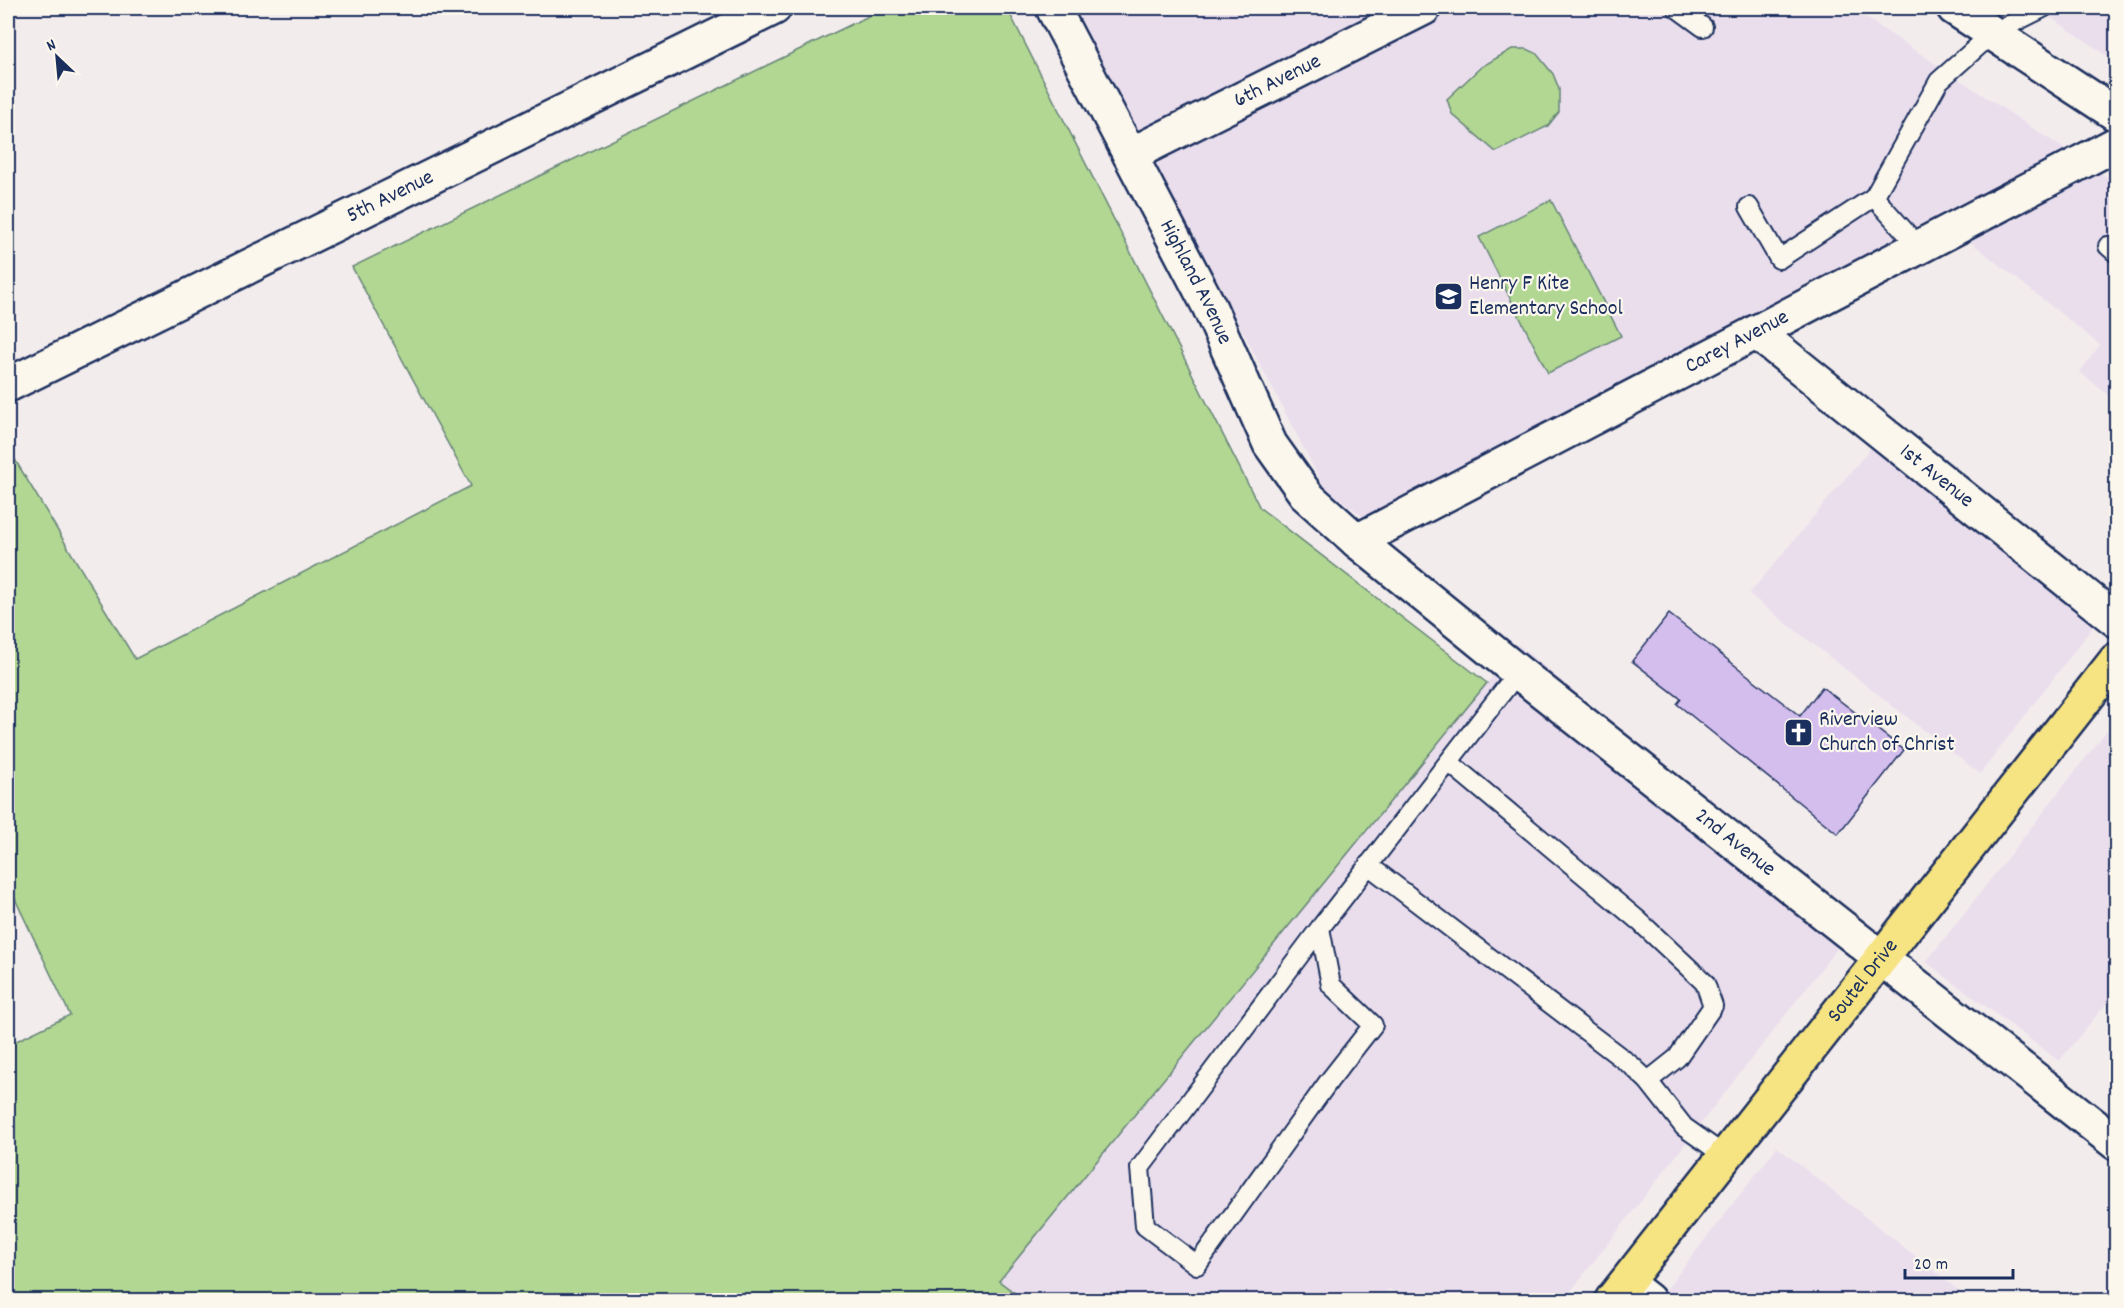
<svg xmlns="http://www.w3.org/2000/svg" width="2124" height="1308" font-family="Dekko,sans-serif">
  <rect width="100%" height="100%" fill="#f3ecec"/>
  <filter id="ink" filterUnits="userSpaceOnUse"><feTurbulence type="fractalNoise" baseFrequency=".0167" numOctaves="2"/><feDisplacementMap in="SourceGraphic" scale="12" xChannelSelector="R" yChannelSelector="G"/><feConvolveMatrix kernelMatrix="1 2 1 2 8 2 1 2 1" color-interpolation-filters="sRGB"/></filter>
  <g filter="url(#ink)">
    <g fill="#eadeed">
      <path d="M1074,8h777l265,175v219l-36,-30 20,-27 -157,-125 -573,302 -46,-35z"/>
      <path d="M2036,8h80v54l-36,-25z"/>
      <path d="M1874,444l224,176 -118,154 -231,-180z"/>
      <path d="M1517,644l339,280 -292,376h-159l-16,-11 -11,11h-354l-26,-19 489,-598z"/>
      <path d="M2116,719v273l-57,69 -133,-99z"/>
      <path d="M1777,1147l194,153h-313z"/>
    </g>
    <g fill="#b1d792" stroke="#668378" stroke-width="1.5">
      <path d="M885,8h122l253,500 227,175 -488,598 25,19h-1016v-255l62,-30 -62,-131v-436l127,211 336,-173 -119,-219z"/>
      <path d="M1512,49h15l9,4 17,21 6,15v23l-11,14 -52,26 -44,-38 -5,-15 34,-32z"/>
      <path d="M1551,200l70,136 -73,37 -69,-136z"/>
    </g>
    <path fill="#d4beee" stroke="#1b2f5e" stroke-width="1.5" d="M1669,614l131,102 22,-29 82,63 -66,84 -161,-130 4,-5 -49,-38z"/>
    <g fill="none" stroke-linecap="round" stroke-linejoin="round">
      <defs>
        <g id="lane">
          <path d="M1677,8l26,19"/>
          <path d="M1749,207l30,52 95,-62"/>
          <path d="M2108,246l8,7"/>
          <path d="M1919,247l-45,-50 65,-116 54,-48 50,-25"/>
          <path d="M1450,763l189,158 66,62 8,23 -36,52 -29,23"/>
          <path d="M1368,865l264,201 16,15 36,46 41,29"/>
          <path d="M1320,928l-180,240 5,58 52,39 132,-184 44,-56 -42,-40 -11,-57 198,-256"/>
        </g>
        <g id="street">
          <path id="s1" d="M1053,8l156,298 61,138 37,52 50,45 161,131 598,471"/>
          <path id="s2" d="M1130,155l294,-147"/>
          <path id="s3" d="M1756,332l360,288"/>
          <path id="s4" d="M8,385l766,-377"/>
          <path id="s5" d="M1357,541l759,-397"/>
          <path d="M1626,1283l22,17"/>
        </g>
        <path id="secondary" d="M1954,8l162,106"/>
        <g id="primary">
          <path id="s6" d="M1612,1300l504,-640"/>
        </g>
      </defs>
      <use href="#lane" stroke="#1b2f5e" stroke-width="22"/>
      <use href="#street" stroke="#1b2f5e" stroke-width="38"/>
      <use href="#secondary" stroke="#1b2f5e" stroke-width="38"/>
      <use href="#primary" stroke="#1b2f5e" stroke-width="38"/>
      <use href="#lane" stroke="#fbf7ec" stroke-width="18"/>
      <use href="#street" stroke="#fbf7ec" stroke-width="33"/>
      <use href="#secondary" stroke="#fbf7ec" stroke-width="33"/>
      <use href="#primary" stroke="#f6e381" stroke-width="33"/>
    </g>
  </g>
  <defs>
    <symbol id="school-square" viewBox="-11 -11 22 22"><rect x="-9" y="-9" width="18" height="18" rx="4" fill="#1b2f5e" stroke="#fbf7ec"/><path d="M0-5L7-2L0 1L-7-2ZM-4 1L0 2.5L4 1V4Q0 6-4 4Z" fill="#fff"/></symbol>
    <symbol id="church-square" viewBox="-11 -11 22 22"><rect x="-9" y="-9" width="18" height="18" rx="4" fill="#1b2f5e" stroke="#fbf7ec"/><path d="M-1.2-6h2.4v3.5h3.3v2.4h-3.3V6h-2.4V-.1h-3.3v-2.4h3.3Z" fill="#fff"/></symbol>
  </defs>
  <g fill-rule="evenodd">
    <use href="#school-square" x="1432" y="280" width="33" height="33"/>
    <use href="#church-square" x="1782" y="716" width="33" height="33"/>
  </g>
  <g text-anchor="middle" dominant-baseline="central" stroke-width="4.5" stroke-linejoin="round" paint-order="stroke">
    <g font-size="22" fill="#1b2f5e" stroke="#fbf7ec">
      <text stroke="none"><textPath href="#s2" startOffset="165">6th Avenue</textPath></text>
      <text stroke="none"><textPath href="#s4" startOffset="426">5th Avenue</textPath></text>
      <text stroke="none"><textPath href="#s1" startOffset="309">Highland Avenue</textPath></text>
      <text stroke="none"><textPath href="#s5" startOffset="429">Carey Avenue</textPath></text>
      <text stroke="none"><textPath href="#s3" startOffset="231">1st Avenue</textPath></text>
      <text stroke="none"><textPath href="#s1" startOffset="1102">2nd Avenue</textPath></text>
      <text stroke="none"><textPath href="#s6" startOffset="406">Soutel Drive</textPath></text>
    </g>
    <g font-size="22" fill="#1b2f5e" stroke="#fbf7ec" text-anchor="start">
      <text x="1469" y="284">Henry F Kite<tspan x="1469" dy="25">Elementary School</tspan></text>
      <text x="1819" y="720">Riverview<tspan x="1819" dy="25">Church of Christ</tspan></text>
    </g>
  </g>
  <rect width="2124" height="1308" fill="none" stroke="#fbf7ec" stroke-width="30"/>
  <rect x="15" y="15" width="2094" height="1278" fill="none" stroke="#1b2f5e" stroke-width="2" filter="url(#ink)"/>
  <g transform="translate(57 57) rotate(334)" stroke="#fbf7ec" stroke-width="4.5" paint-order="stroke">
  <path d="M0-4.5L10 22L0 15L-10 22Z" fill="#1b2f5e"/>
  <text y="-9" font-size="16" font-weight="bold" text-anchor="middle" fill="#1b2f5e">N</text>
  </g>
  <path d="M1905 1269v9h108v-9" fill="none" stroke="#1b2f5e" stroke-width="3"/>
  <text x="1914" y="1269" font-size="18" fill="#1b2f5e" stroke="#fbf7ec" stroke-width="4.5" paint-order="stroke">20 m</text>
</svg>
